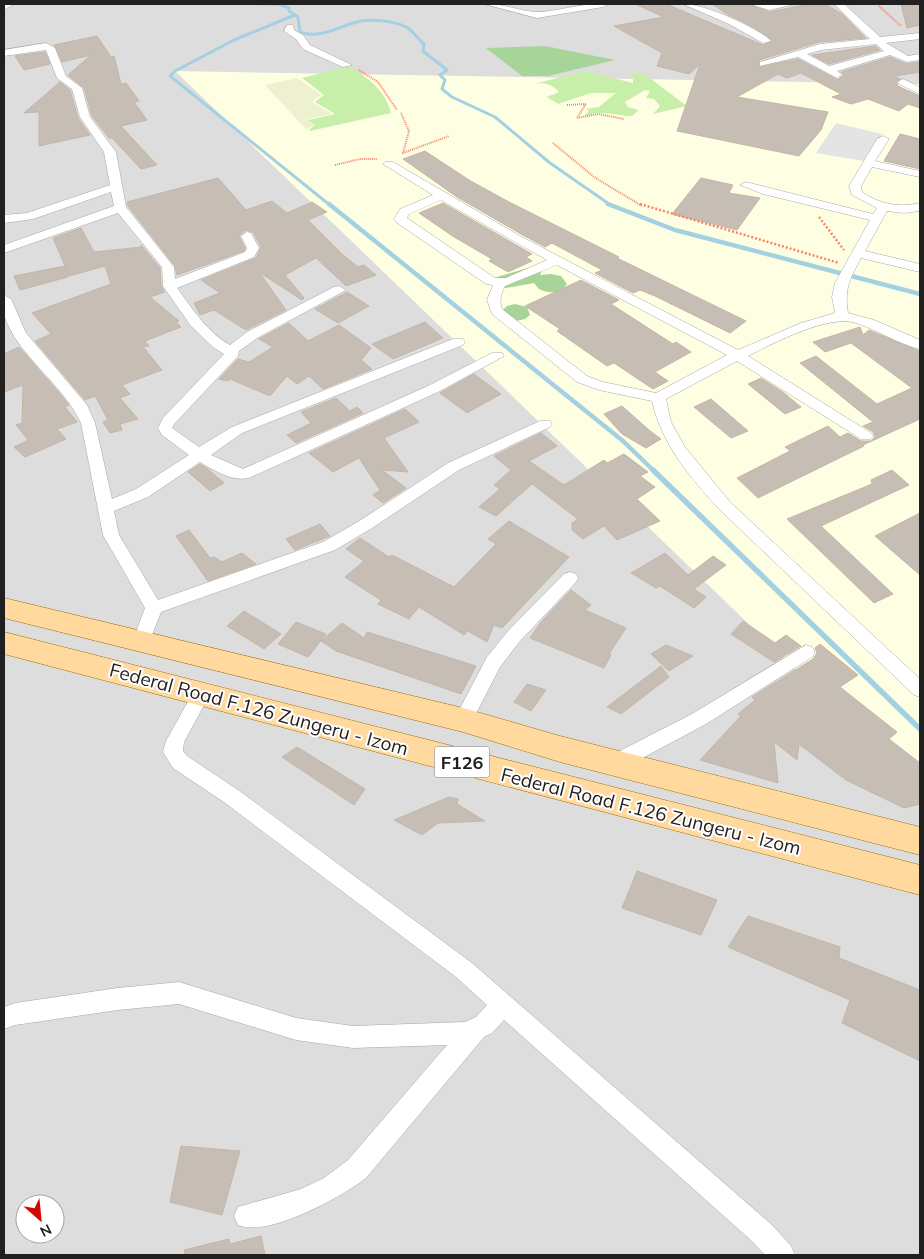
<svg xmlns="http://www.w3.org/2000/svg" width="924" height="1259" font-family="Mulish,sans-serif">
  <rect width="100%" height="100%" fill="#f2eee6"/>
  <path fill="#dedddd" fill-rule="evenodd" d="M4,4h916v1251h-916zM25,1204h30v30h-30z"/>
  <path fill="#feffe2" d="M175,71l745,13v705z"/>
  <path fill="#edf1d0" d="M297,78l24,17 -9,7 20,12 -25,5 8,6 -9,4 -41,-44z"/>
  <g fill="#c8efa9">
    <path d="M348,66c20,11 37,24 43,47l-81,18 -1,-1 6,-5 -7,-5 27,-6 -20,-12 9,-7 -22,-17z"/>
    <path d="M585,71l48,12v-7l-5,-4 15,1 44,33 -34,8 7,-8 -6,-7 -8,-1 4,-7 -5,-1 -20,12 3,5 11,3 -7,6c-10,0 -38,-7 -44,0h-4l5,-5 -3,-2 13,-2 17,-14h-25l-33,11 -11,-7 12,-5c-7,-8 -15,-10 -25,-8z"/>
  </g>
  <g fill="#a7d498">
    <path d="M545,46l70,14 -67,16h-26l-36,-28z"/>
    <path d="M528,268l14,2 -2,5 11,-1 10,2 6,8c-7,10 -18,10 -28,5l-5,-6 -28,5 -14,-4 5,-7z"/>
    <path d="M515,304l12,3 3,8 -5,4 -9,2 -14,-10 5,-5z"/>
  </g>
  <path fill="#e4e4e4" d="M836,123l46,11 -19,27 -47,-8z"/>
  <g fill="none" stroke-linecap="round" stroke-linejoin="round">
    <g stroke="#a3d1e2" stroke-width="3">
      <path d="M258,4h20l11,4v3l9,6 2,15c21,8 40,-7 61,-11 12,-2 31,0 43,5 7,2 14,13 20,18l-1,7 24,19 -7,5 5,5 -3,9 10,8 43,20 55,46 62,43"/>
      <path d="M295,15l-61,25 -59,31 -5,5 161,130"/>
    </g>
    <g stroke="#a3d1e2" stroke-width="4.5">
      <path d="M329,204l294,237 31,30"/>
      <path d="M608,204l67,26 245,64"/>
    </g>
    <path stroke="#a3d1e2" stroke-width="5.5" d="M653,470l267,259"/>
  </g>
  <g fill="#c6beb5" stroke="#c5b5a7">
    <path d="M635,4h31l97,41 10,-4 -18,-13 -28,-14 -15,-10h36l21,8 41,-8h15l17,10 24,24 -47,4 -60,18v7l39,-8 40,21 6,-5 -3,-3 49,-15 16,7 14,-2v10l-25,4 5,3 -4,2 2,5 22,10v12l-12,-4 -9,7 -31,-12 -17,5 -19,-7 9,-3 -40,-21 -14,5 -9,-4 -41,23 91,15 -7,18 -22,26 -122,-25 23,-67 -11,10 -32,-8 5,-13 -48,-27 50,-9z"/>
    <path d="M901,4h19v21l-13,3z"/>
    <path d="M97,36l14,21 3,-1 7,28 5,-1 13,18 -5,1 13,18 -26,6 36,39 -16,4 -29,-31h-3l-17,-22 -8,-28 -16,-13 23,-20 -29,7 -8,-17z"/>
    <path d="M875,46l5,4 -51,14 -17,-9z"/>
    <path d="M45,52l5,12 -26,6 -9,-14z"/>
    <path d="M60,82l10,8 8,28 12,17 -51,11v-34l-15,1z"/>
    <path d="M900,134l20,5v30l-36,-8z"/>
    <path d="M425,151l44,29 40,22 110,55 -2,1 129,63 -16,12 -75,-37 -15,-6 -7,3 -38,-20 7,-3 -50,-27 -7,4 -24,-13 -64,-37 -54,-38z"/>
    <path d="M218,178l28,32 26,-9 15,12 25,-11 15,10 -19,8 34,34 16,13 6,-2 12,10 -30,11 -30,-28 -31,17 19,23 -2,2 -43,-28 27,38 -40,20 -32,-20 -14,5 -6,-12 26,-10 -19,-13 55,-22 5,-11 -8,-15 -7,-2 -7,6 6,12 -1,3 -67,24 -2,-9 -47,-60 -1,-4z"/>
    <path d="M701,178l32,7 -4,8 31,5 -23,32 -65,-16z"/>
    <path d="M443,203l89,51 -6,3 6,4 -24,11 -19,-11 3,-2 -38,-22 -35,-24z"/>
    <path d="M81,228l13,24 48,-5 -1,-2 19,23 1,18 4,6 -15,5 29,24 -3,1 5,5 -36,14 4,5 -6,1 19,23 -40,15 8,9 -10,4 18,21 -18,5 2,6 -12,3 -7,-11 5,-2 -13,-24 -10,4 -50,-59 16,-7 -19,-21 79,-29 -6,-18 -36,10 -4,-9 3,10 -48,13 -6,-14 51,-10 -12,-28z"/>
    <path d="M581,280l38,20 -8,4 62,40 3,-2 15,10 -36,20 13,9 -15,8 -39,-26 -7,3 -50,-35 3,-2 -35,-23z"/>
    <path d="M347,292l22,14 -31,17 -23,-14z"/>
    <path d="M425,322l18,16 -50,21 -21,-15z"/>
    <path d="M289,323l19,18 31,-16 32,23 -10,12 11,9 -49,20 -14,-13 -12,8 -10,-8 -17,20 -40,-17 -2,2 -9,-2 19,-20 11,3 24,-15 -14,-8z"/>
    <path d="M860,327l3,8 6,-5 51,21v68l-57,26 1,1 -106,52 -21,-20 53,-27 -5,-4 43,-21 12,11 8,-4 13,8h10l4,-4 -2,-5 -10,-6 10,-4 -73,-59 16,-7 61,48 35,-16 -61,-45 -26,9 -12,-10z"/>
    <path d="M19,347l43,49 7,9 -4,2 12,15 -20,7 9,10 -41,18 -11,-10 14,-7 -12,-15 6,-2 1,-38 -19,7v-38z"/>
    <path d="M474,374l27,20 -34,19 -27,-20z"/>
    <path d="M761,378l22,14 18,15 -16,7 -37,-30z"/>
    <path d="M336,398l14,13 7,-4 6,6 -67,30 -9,-8 24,-12 -10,-11z"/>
    <path d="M711,399l37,32 -17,7 -37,-31z"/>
    <path d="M622,406l27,24 12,9 -15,9 -24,-14 -18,-20z"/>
    <path d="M405,409l14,13 -35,16 24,34 -26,-2 24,18 -23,15 -10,-8 7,-5 -21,-32 -26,14 -24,-19z"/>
    <path d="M541,433l16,13 -28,15 35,24 40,-25 3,3 17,-9 24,18 -8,4 15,11 -18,12 23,22 -43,19 -13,-14 -21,13 -11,-9v-7l6,-4 -46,-35 -36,32 -17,-9 21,-18 -6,-4 17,-15 -17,-14z"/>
    <path d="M200,464l8,5 16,14 -14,8 -22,-19z"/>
    <path d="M892,470l17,15 -88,41 72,68 -19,9 -87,-84 85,-35 -1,-4z"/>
    <path d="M920,513v62l-45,-39z"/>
    <path d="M509,521l60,36 -67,71 -8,-3 -7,17 -19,-11 -4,4 -45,-28 -10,12 -31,-15 3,-4 -36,-23 19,-16 -18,-12 14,-11 29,19 3,-2 62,32 42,-43 -8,-5z"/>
    <path d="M320,524l10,12 -35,14 -9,-11z"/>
    <path d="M189,530l21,28 4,-1 8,5 20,-9 14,11 -48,17 -32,-45z"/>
    <path d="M665,553l23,22 25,-19 13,9 -32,24 12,8 -12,11 -34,-22 -4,2 -25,-15z"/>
    <path d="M571,590l20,15 -6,5 41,18 -17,26 2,1 -7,13 -74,-30 11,-16z"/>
    <path d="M244,611l37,23 -17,15 -37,-23z"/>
    <path d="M743,621l32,22 11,-8 15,11 -27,16 -43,-28z"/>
    <path d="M296,622l30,12 -18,23 -30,-13z"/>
    <path d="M342,623l22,15 3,-6 109,34 -15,28 -125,-43 -15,-10z"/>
    <path d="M820,644l38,31 -18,12 57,45 -8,7 31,24v41l-16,4 -58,-28 -47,-36 -2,16 -23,-18 4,41 -78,-23 41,-44 -3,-2 17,-14 -3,-3 61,-38 4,-6 -2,-5z"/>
    <path d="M666,645l27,11 -24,15 -18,-17z"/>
    <path d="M661,666l8,11 -48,37 -14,-7z"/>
    <path d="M527,684l19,6 -15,21 -17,-9z"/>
    <path d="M297,747l68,42 -11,16 -72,-48z"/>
    <path d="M449,797l9,2 -1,5 28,17 -47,2 -16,12 -28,-15z"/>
    <path d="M637,871l80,29 -16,35 -79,-27z"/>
    <path d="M748,916l92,31 -1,11 81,32v71l-78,-38 8,-23 -122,-53z"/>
    <path d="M181,1146l59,5 -18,64 -52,-13z"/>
    <path d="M261,1236l4,19h-80l-1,-5 45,-11 1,5z"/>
  </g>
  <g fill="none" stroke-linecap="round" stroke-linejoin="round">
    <defs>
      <g id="minor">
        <path d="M4,4h10l-10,6z"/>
        <path d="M484,4c19,-1 36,8 54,8 24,-1 46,-10 70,-8l-5,3 -66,11z"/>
        <path d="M683,4c19,-1 74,23 88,37l-8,2 -34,-19z"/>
        <path d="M750,4h46l-27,6z"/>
        <path d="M834,4h10l36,33 40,-4v6l-34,4 22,13 12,-2v6l-13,2 -17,-7 -53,16 5,4 -5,3 -39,-21 -38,9v-4l60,-18 50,-5zM876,44l8,7 -55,15 -22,-12 14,-4z"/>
        <path d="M287,25h6l1,5 9,5 7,10 42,20 -9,2 -40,-18 -7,-10 -12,-8z"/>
        <path d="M46,43l9,5 11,28 16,12 8,29 26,35 10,55 48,60 1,12 70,-27 2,-4 -6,-12 6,-4 4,1 8,15 -5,9 -77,31c15,20 30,44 53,57l17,-13 87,-45 5,-1 7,4 -89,48 -18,13 -1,5 -63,67 -3,5 27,19 33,-20 221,-88h10l2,3 -2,3 -221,88 -31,22 32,14 185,-83 64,-33h10l2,3 -66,36 -189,86c-16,4 -36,-8 -49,-16l-52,35 -34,14 5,24 39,65 165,-58 38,-22 87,-57 92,-42h10l2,3 -2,3 -91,43 -87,58 -37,22 -174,62 -14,36 -6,2 -6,-2 -3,-5 13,-35 -42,-73 -22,-112c-18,-40 -63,-66 -77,-108 -1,-6 0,-14 0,-20l7,4 15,34 61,72 8,18 17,76 24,-10 53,-34 -27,-20 -4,-7 5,-10 61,-64 -11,-7 -22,-21 -28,-40 -1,-19 -44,-54 -114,40v-8l110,-39 -3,-14 -78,27 -29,4v-8l23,-2 83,-28 -6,-33 -24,-35 -8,-28 -15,-11 -11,-28 -42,6v-6z"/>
        <path d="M903,79l17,8v7l-21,-10 -1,-2z"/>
        <path d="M883,136l6,3 -14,22 45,10v6l-48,-10 -11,19 1,6c18,12 36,16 58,11v8l-16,2 -17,-2 -22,40 55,13v8l-59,-14c-11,21 -17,30 -13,55l26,7 46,20v9c-22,-5 -42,-19 -64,-26 -28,-9 -82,20 -108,33l123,77 2,3 -2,3h-10l-124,-78 -71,38 5,23 14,25 45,55 190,177v18l-6,-2 -195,-186c-29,-32 -57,-64 -67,-108l-53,-11 -22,-8 -85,-68 -5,-14 6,-15 -7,-1 -90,-62 -2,-3 6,-10 33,-14 -50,-31 2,-2h8l127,74 218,114 63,-27 34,-10 -3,-16 3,-14 35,-63 -107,-26 -23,-9 6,-3 127,32 4,-6 -25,-13 -3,-9 28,-47zM441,200l106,60 -41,18h-11l-88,-60 2,-4zM557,265l170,90 -71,38 -53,-11 -16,-6 -85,-67c-3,-9 -1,-15 3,-23z"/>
        <path d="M570,572l6,2 2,4 -2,4 -56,59 -20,26 -30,58 -7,3 -7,-3 -2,-5 33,-63 21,-26 56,-57z"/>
        <path d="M806,645l6,2 3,5 -3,5 -106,67 -84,45 -7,2 -7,-2 -3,-6 3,-6 84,-43z"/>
        <path d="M201,687l6,2 3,5 -26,48 -1,9 4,5 51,34 234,173 299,261 20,22 4,9h-30l-12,-13 -249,-222 -12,13 -8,4 -118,141c-25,19 -98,60 -128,47l-4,-9 4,-9 63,-18 23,-11 24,-18 99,-115 -94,3 -57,-8 -117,-36 -61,6 -103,15 -11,4v-22l11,-4 103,-15 61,-6 117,36 57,8 112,-4 11,-5 11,-12 -31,-28 -232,-175 -51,-34 -10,-16 3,-11 29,-52z"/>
      </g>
      <g id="primary">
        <path d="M4,598l459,110 97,28 360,91v28l-360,-93 -97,-30 -459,-114z"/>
        <path d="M4,632l916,233v30l-916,-241z"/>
      </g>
    </defs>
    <use href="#minor" stroke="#a7a7a7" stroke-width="1"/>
    <use href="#primary" stroke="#9d7000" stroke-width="1"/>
    <g stroke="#ff806a" stroke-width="2" stroke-dasharray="1 1" stroke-linecap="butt">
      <path d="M879,6l22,20"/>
      <path d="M359,70l19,12 19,28"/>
      <path d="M567,105l19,-1 -9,14 21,-4 26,5"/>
      <path d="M401,113l8,18 -6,22 46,-17"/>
      <path d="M553,143l41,34 48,29"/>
      <path d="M335,165l25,-6h17"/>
    </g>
    <g stroke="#ff806a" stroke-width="2.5" stroke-dasharray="2 2" stroke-linecap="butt">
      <path d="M640,204l199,59"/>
      <path d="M819,217l25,33"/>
    </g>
    <use href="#minor" fill="#fff" fill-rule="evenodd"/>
    <use href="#primary" fill="#ffd99e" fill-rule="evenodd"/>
  </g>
  <g text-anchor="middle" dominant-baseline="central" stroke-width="4" stroke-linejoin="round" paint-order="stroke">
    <rect fill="#fff" stroke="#636363" stroke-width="1" x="434.5" y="746.5" width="55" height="31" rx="4"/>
    <g font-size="18" font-weight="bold" fill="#202020">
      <text x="462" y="762">F126</text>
    </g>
    <g font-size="19" fill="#202020" stroke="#fff">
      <text transform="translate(259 709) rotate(15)">Federal Road F.126 Zungeru - Izom</text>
      <text transform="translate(651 811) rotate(14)">Federal Road F.126 Zungeru - Izom</text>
    </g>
  </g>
  <rect width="924" height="1259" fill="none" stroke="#202020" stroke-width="10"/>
  <g transform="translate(40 1219) rotate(153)"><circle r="24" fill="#ffffff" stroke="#a6a6a6"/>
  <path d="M0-4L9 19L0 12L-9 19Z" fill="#d10900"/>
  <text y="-8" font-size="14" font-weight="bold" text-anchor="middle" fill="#202020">N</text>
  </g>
</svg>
